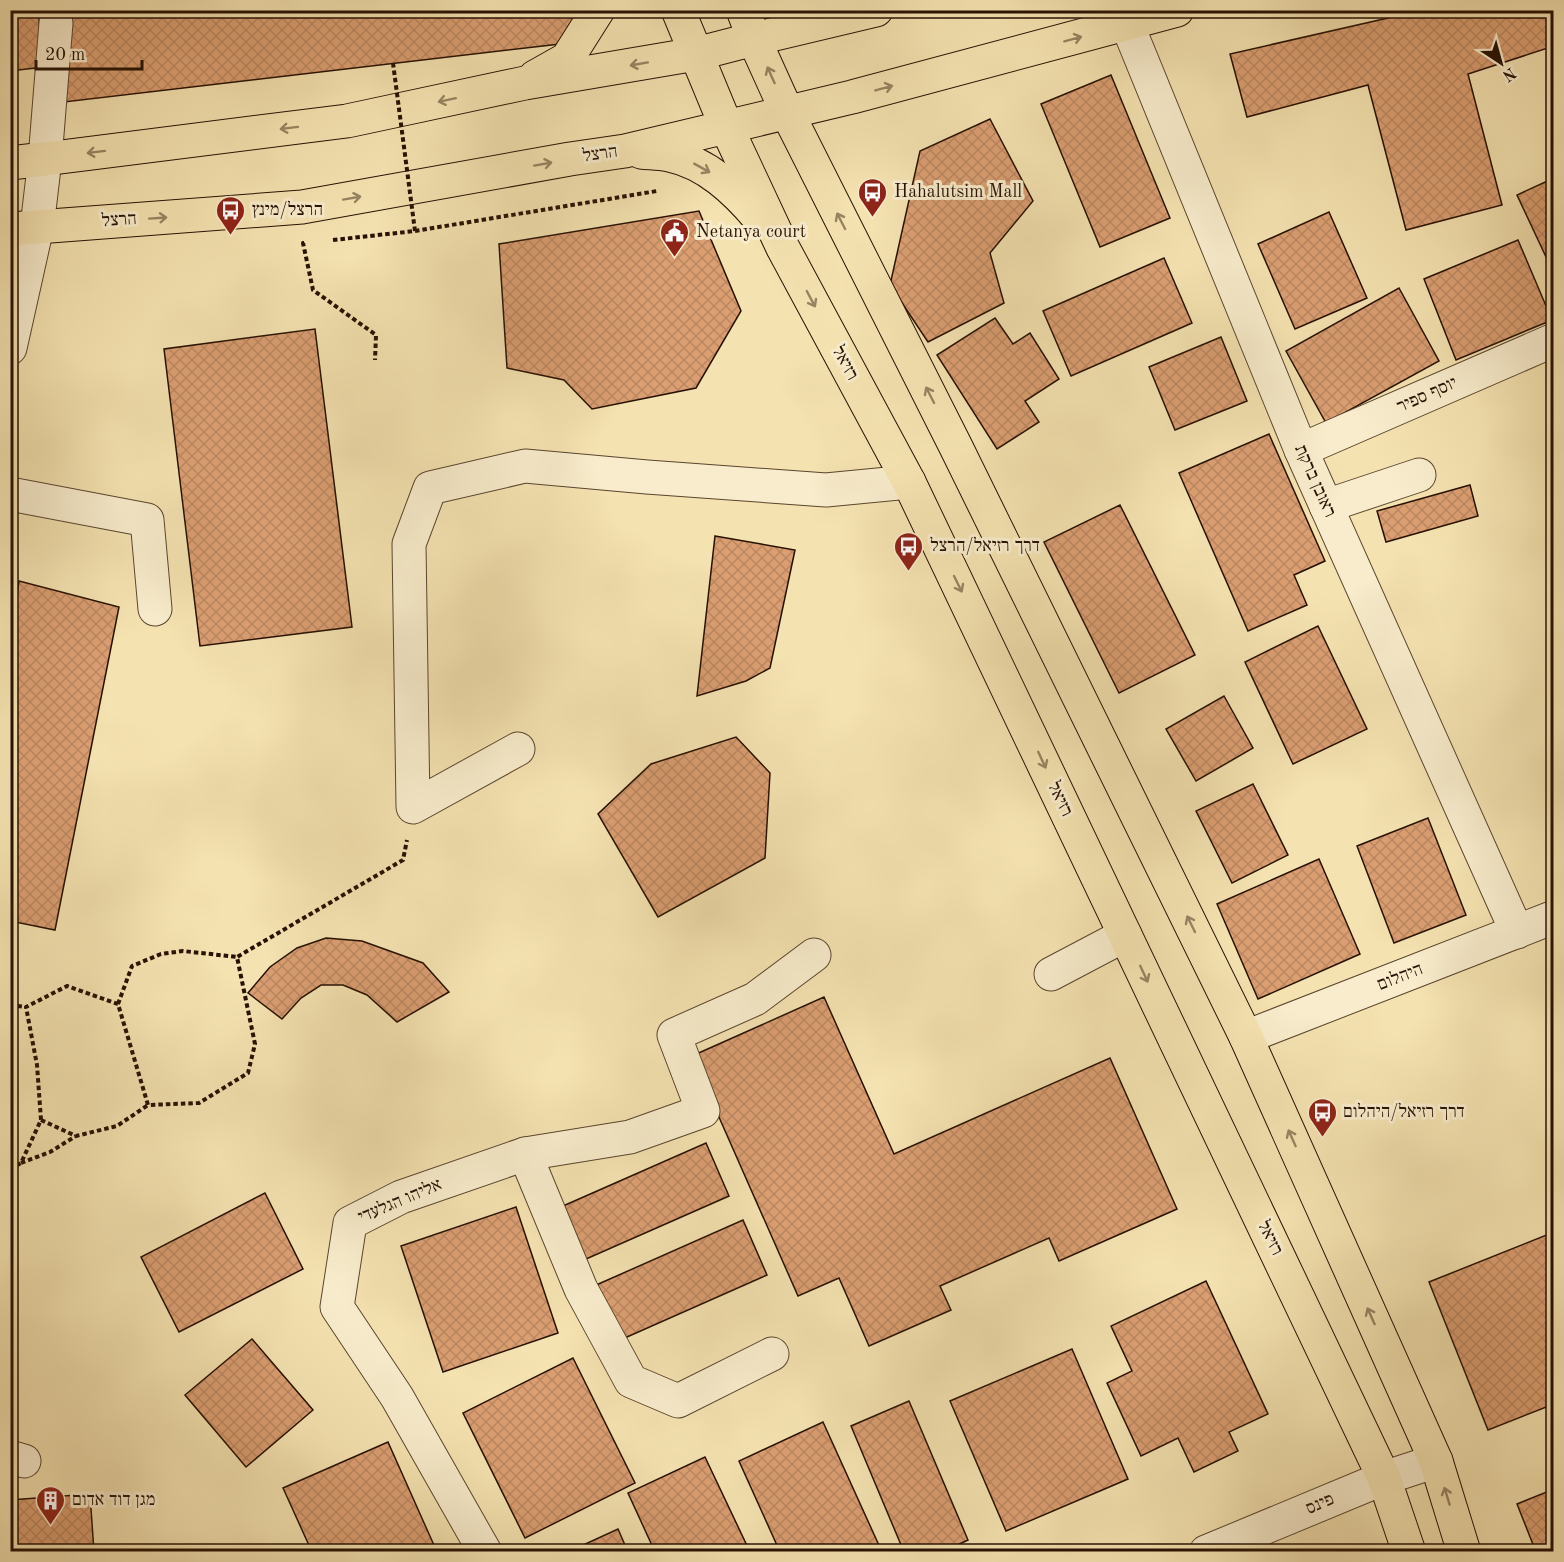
<svg xmlns="http://www.w3.org/2000/svg" width="1564" height="1562" font-family="'Old Standard TT','Frank Ruhl Libre',serif">
  <defs>
    <pattern id="building-cross-hatch" width="8" height="8" patternUnits="userSpaceOnUse" patternTransform="scale(1.5)"><rect width="8" height="8" fill="#da9e71"/><path d="M0 0l8 8M0 8l8-8" fill="none" stroke="#bb8760"/></pattern>
  </defs>
  <rect width="100%" height="100%" fill="#f4e2b0"/>
  <filter id="stains"><feTurbulence type="fractalNoise" baseFrequency=".00333" numOctaves="4"/><feColorMatrix values="0 0 0 0 .2 0 0 0 0 .09 0 0 0 0 .02 0 0 0 .5 -.17"/></filter>
  <radialGradient id="worn" r=".72"><stop offset=".6" stop-color="#630" stop-opacity="0"/><stop offset="1" stop-color="#630" stop-opacity=".3"/></radialGradient>
  <g fill="url(#building-cross-hatch)" stroke="#271103" stroke-width="1.5">
    <path d="M10,10h28l6,57 -34,4z"/>
    <path d="M52,10h526l-18,34 -513,60z"/>
    <path d="M1423,10h131v36l-86,28 34,131 -96,25 -38,-145 -121,32 -17,-63z"/>
    <path d="M1111,75l59,143 -70,29 -59,-143z"/>
    <path d="M990,119l43,82 -43,52 14,50 -76,39 -38,-57 30,-134z"/>
    <path d="M1554,178v96l-37,-79z"/>
    <path d="M699,211l42,100 -45,77 -104,21 -28,-29 -57,-12 -8,-124z"/>
    <path d="M1329,212l38,86 -72,31 -37,-85z"/>
    <path d="M1518,240l34,80 -96,40 -32,-81z"/>
    <path d="M1164,258l28,65 -121,53 -28,-65z"/>
    <path d="M1399,288l40,73 -113,62 -40,-72z"/>
    <path d="M995,318l18,26 17,-11 29,46 -34,22 14,21 -42,27 -60,-94z"/>
    <path d="M315,329l37,298 -152,19 -36,-297z"/>
    <path d="M1221,337l26,64 -72,29 -26,-63z"/>
    <path d="M1269,434l56,127 -31,14 13,30 -59,26 -69,-158z"/>
    <path d="M1470,485l8,31 -92,26 -9,-31z"/>
    <path d="M1120,505l75,150 -76,38 -75,-151z"/>
    <path d="M715,536l80,14 -25,118 -24,13 -49,15z"/>
    <path d="M19,581l100,26 -64,323 -45,-9v-276z"/>
    <path d="M1318,626l49,103 -74,35 -48,-102z"/>
    <path d="M1224,696l29,52 -57,33 -30,-52z"/>
    <path d="M736,737l34,36 -5,85 -107,59 -60,-103 53,-50z"/>
    <path d="M1253,784l35,71 -56,28 -36,-72z"/>
    <path d="M1428,818l38,97 -72,28 -37,-97z"/>
    <path d="M1319,859l41,95 -102,45 -41,-95z"/>
    <path d="M326,938l36,3 61,22 26,29 -52,30 -30,-27 -24,-10h-22l-20,13 -19,21 -34,-26 22,-26 27,-19z"/>
    <path d="M824,997l70,157 216,-96 67,151 -118,52 -10,-23 -109,48 11,24 -82,36 -30,-68 -41,18 -106,-240z"/>
    <path d="M706,1143l23,53 -152,67 -23,-53z"/>
    <path d="M265,1193l38,76 -124,63 -38,-75z"/>
    <path d="M516,1207l42,126 -115,39 -42,-126z"/>
    <path d="M743,1220l24,55 -149,66 -24,-55z"/>
    <path d="M1554,1232v172l-66,26 -59,-148z"/>
    <path d="M1206,1281l62,133 -39,18 9,19 -44,21 -16,-34 -37,18 -34,-73 25,-12 -21,-45z"/>
    <path d="M252,1339l61,71 -67,57 -61,-72z"/>
    <path d="M1072,1349l56,130 -122,52 -56,-130z"/>
    <path d="M573,1358l62,125 -110,55 -62,-125z"/>
    <path d="M909,1401l59,139 -26,12h-38l-53,-126z"/>
    <path d="M823,1422l59,130h-102l-41,-91z"/>
    <path d="M388,1442l49,110h-125l-29,-64z"/>
    <path d="M705,1457l45,95h-95l-27,-59z"/>
    <path d="M1554,1489v63h-18l-19,-48z"/>
    <path d="M90,1494l4,58h-84v-52z"/>
    <path d="M618,1529l10,23h-60z"/>
  </g>
  <g fill="none" stroke-linecap="round" stroke-linejoin="round">
    <defs>
      <g id="minor">
        <path d="M1127,24l174,426 216,482"/>
        <path d="M10,348l27,-121 8,-68 11,-136"/>
        <path d="M1301,450l253,-110"/>
        <path d="M10,494l137,26 8,89"/>
        <path d="M1326,506l93,-31"/>
        <path d="M518,749l-105,58 -4,-263 21,-56 95,-22 122,11 179,13 83,-8"/>
        <path d="M1051,974l74,-39"/>
        <path d="M1246,1037l308,-120"/>
        <path d="M525,1154l56,135 50,92 47,20 94,-47"/>
        <path d="M10,1457l14,4"/>
        <path d="M485,1552l-88,-155 -60,-90 13,-84 51,-26 124,-43 105,-17 73,-26 -29,-76 81,-36 59,-44"/>
        <path d="M1206,1552l178,-74 52,-17"/>
      </g>
      <g id="major">
        <path d="M678,10l48,116 57,122 126,234 475,996 25,74"/>
        <path d="M743,10l11,29 33,73 169,335 290,590 190,424 28,91"/>
        <path d="M535,77l32,-18 31,-49"/>
        <path d="M641,152c9,1 19,1 28,3 38,8 66,35 90,63"/>
        <path d="M45,159l302,-38 178,-38 171,-29 58,-15 122,-29"/>
        <path d="M37,227l265,-20 268,-48 55,-8 227,-54 325,-87"/>
      </g>
      <g id="highway">
        <path d="M10,163l35,-4"/>
        <path d="M10,229l27,-2"/>
      </g>
    </defs>
    <use href="#minor" stroke="#5a452e" stroke-width="35"/>
    <use href="#major" stroke="#271103" stroke-width="35"/>
    <use href="#highway" stroke="#271103" stroke-width="35"/>
    <g stroke="#271103" stroke-width="4" stroke-dasharray="4.5 3" stroke-linecap="butt">
      <path d="M333,240l82,-9 242,-40"/>
      <path d="M304,243h-1l10,47 63,45 -1,25"/>
      <path d="M118,1004l14,-38 29,-12 22,-3 54,6"/>
      <path d="M10,1005l16,2"/>
      <path d="M41,1120l35,16 41,-10 31,-21"/>
      <path d="M21,1163l29,-11 26,-16"/>
      <path d="M10,1169l11,-6 20,-43 -4,-55 -11,-58 41,-21 51,18 30,101 51,-2 49,-30 7,-29 -18,-87 166,-97 4,-20"/>
    </g>
    <use href="#minor" stroke="#f8eccc" stroke-width="33"/>
    <use href="#major" stroke="#f4e2b0" stroke-width="33"/>
    <use href="#highway" stroke="#f4e2b0" stroke-width="33"/>
    <path stroke="#271103" stroke-width="4" stroke-dasharray="4.5 3" stroke-linecap="butt" d="M393,63l22,168"/>
  </g>
  <defs><path id="oneway-shaft" d="M-6 0H5M1.5-3L5.5 0L1.5 3" fill="none" stroke-width="1.6" stroke-linecap="round" stroke-linejoin="round" transform="scale(1.5)"/></defs>
  <g stroke="#988462">
    <use href="#oneway-shaft" transform="translate(1073 39) rotate(-15)"/>
    <use href="#oneway-shaft" transform="translate(639 64) rotate(170)"/>
    <use href="#oneway-shaft" transform="translate(771 75) rotate(-114)"/>
    <use href="#oneway-shaft" transform="translate(884 88) rotate(-15)"/>
    <use href="#oneway-shaft" transform="translate(447 100) rotate(168)"/>
    <use href="#oneway-shaft" transform="translate(289 128) rotate(173)"/>
    <use href="#oneway-shaft" transform="translate(96 152) rotate(173)"/>
    <use href="#oneway-shaft" transform="translate(543 164) rotate(-10)"/>
    <use href="#oneway-shaft" transform="translate(702 168) rotate(29)"/>
    <use href="#oneway-shaft" transform="translate(352 198) rotate(-10)"/>
    <use href="#oneway-shaft" transform="translate(158 218) rotate(-4)"/>
    <use href="#oneway-shaft" transform="translate(841 221) rotate(-117)"/>
    <use href="#oneway-shaft" transform="translate(811 299) rotate(62)"/>
    <use href="#oneway-shaft" transform="translate(930 395) rotate(-117)"/>
    <use href="#oneway-shaft" transform="translate(958 584) rotate(64)"/>
    <use href="#oneway-shaft" transform="translate(1042 760) rotate(65)"/>
    <use href="#oneway-shaft" transform="translate(1191 924) rotate(-116)"/>
    <use href="#oneway-shaft" transform="translate(1144 974) rotate(65)"/>
    <use href="#oneway-shaft" transform="translate(1292 1138) rotate(-114)"/>
    <use href="#oneway-shaft" transform="translate(1371 1316) rotate(-114)"/>
    <use href="#oneway-shaft" transform="translate(1447 1496) rotate(-107)"/>
  </g>
  <defs>
    <symbol id="bus-pin" viewBox="-11 -11 22 30"><path d="M0 17L-7.5 6A9.5 9.5 0 1 1 7.5 6Z" fill="#8f2418" stroke="#f8eccc"/><path d="M-5-6H5V4H4V6H2V4H-2V6H-4V4H-5ZM-3.5-4V0h7V-4ZM-3.5 1.2v1.5H-2V1.2ZM2 1.2v1.5H3.5V1.2Z" fill="#fff"/></symbol>
    <symbol id="civic-pin" viewBox="-11 -11 22 30"><path d="M0 17L-7.5 6A9.5 9.5 0 1 1 7.5 6Z" fill="#8f2418" stroke="#f8eccc"/><path d="M-.6-6.5H3V-4.5H.6V-3L4-1V1h2V6H-6V1h2V-1L-.6-3ZM-1.2 2.5V6h2.4V2.5Z" fill="#fff"/></symbol>
    <symbol id="building-pin" viewBox="-11 -11 22 30"><path d="M0 17L-7.5 6A9.5 9.5 0 1 1 7.5 6Z" fill="#8f2418" stroke="#f8eccc"/><path d="M-4-6H4V6H1V3H-1V6H-4ZM-2.5-4.3h1.7v1.8h-1.7ZM.8-4.3h1.7v1.8H.8ZM-2.5-1h1.7V.8h-1.7ZM.8-1h1.7V.8H.8Z" fill="#fff"/></symbol>
  </defs>
  <g fill-rule="evenodd">
    <use href="#bus-pin" x="856" y="176" width="33" height="45"/>
    <use href="#bus-pin" x="214" y="194" width="33" height="45"/>
    <use href="#civic-pin" x="658" y="216" width="33" height="45"/>
    <use href="#bus-pin" x="892" y="530" width="33" height="45"/>
    <use href="#bus-pin" x="1306" y="1096" width="33" height="45"/>
    <use href="#building-pin" x="34" y="1484" width="33" height="45"/>
  </g>
  <g text-anchor="middle" dominant-baseline="central" stroke-width="6" stroke-linejoin="round" paint-order="stroke">
    <g font-size="18" fill="#271103" stroke="#f8eccc">
      <text transform="translate(600 154) rotate(-8)">הרצל</text>
      <text transform="translate(119 220) rotate(-4)">הרצל</text>
      <text transform="translate(845 363) rotate(62)">רזיאל</text>
      <text transform="translate(1427 395) rotate(-24)">יוסף ספיר</text>
      <text transform="translate(1315 481) rotate(66)">ראובן ברקת</text>
      <text transform="translate(1060 799) rotate(65)">רזיאל</text>
      <text transform="translate(1400 977) rotate(-21)">היהלום</text>
      <text transform="translate(400 1201) rotate(-23)">אליהו הגלעדי</text>
      <text transform="translate(1270 1238) rotate(64)">רזיאל</text>
      <text transform="translate(1320 1504) rotate(-23)">פינס</text>
    </g>
    <g font-size="18" fill="#271103" stroke="#f8eccc" text-anchor="start">
      <text x="894" y="192">Hahalutsim Mall</text>
      <text x="252" y="210">הרצל/מינץ</text>
      <text x="696" y="232">Netanya court</text>
      <text x="930" y="546">דרך רזיאל/הרצל</text>
      <text x="1343" y="1112">דרך רזיאל/היהלום</text>
      <text x="72" y="1500">מגן דוד אדום</text>
    </g>
  </g>
  <rect width="1564" height="1562" fill="none" stroke="#f4e2b0" stroke-width="36"/>
  <rect x="12" y="12" width="1540" height="1538" fill="none" stroke="#271103" stroke-width="3"/>
  <rect x="18" y="18" width="1528" height="1526" fill="none" stroke="#271103" stroke-width="1.5"/>
  <g transform="translate(1501 63) rotate(144)" stroke="#f8eccc" stroke-width="4.5" paint-order="stroke">
  <path d="M0-4.5L10 22L0 15L-10 22Z" fill="#271103"/>
  <text y="-9" font-size="16" font-weight="bold" text-anchor="middle" fill="#271103">N</text>
  </g>
  <path d="M36 60v9h106v-9" fill="none" stroke="#271103" stroke-width="3"/>
  <text x="45" y="60" font-size="18" fill="#271103" stroke="#f8eccc" stroke-width="4.5" paint-order="stroke">20 m</text>
  <rect width="100%" height="100%" filter="url(#stains)"/>
  <rect width="100%" height="100%" fill="url(#worn)"/>
</svg>
